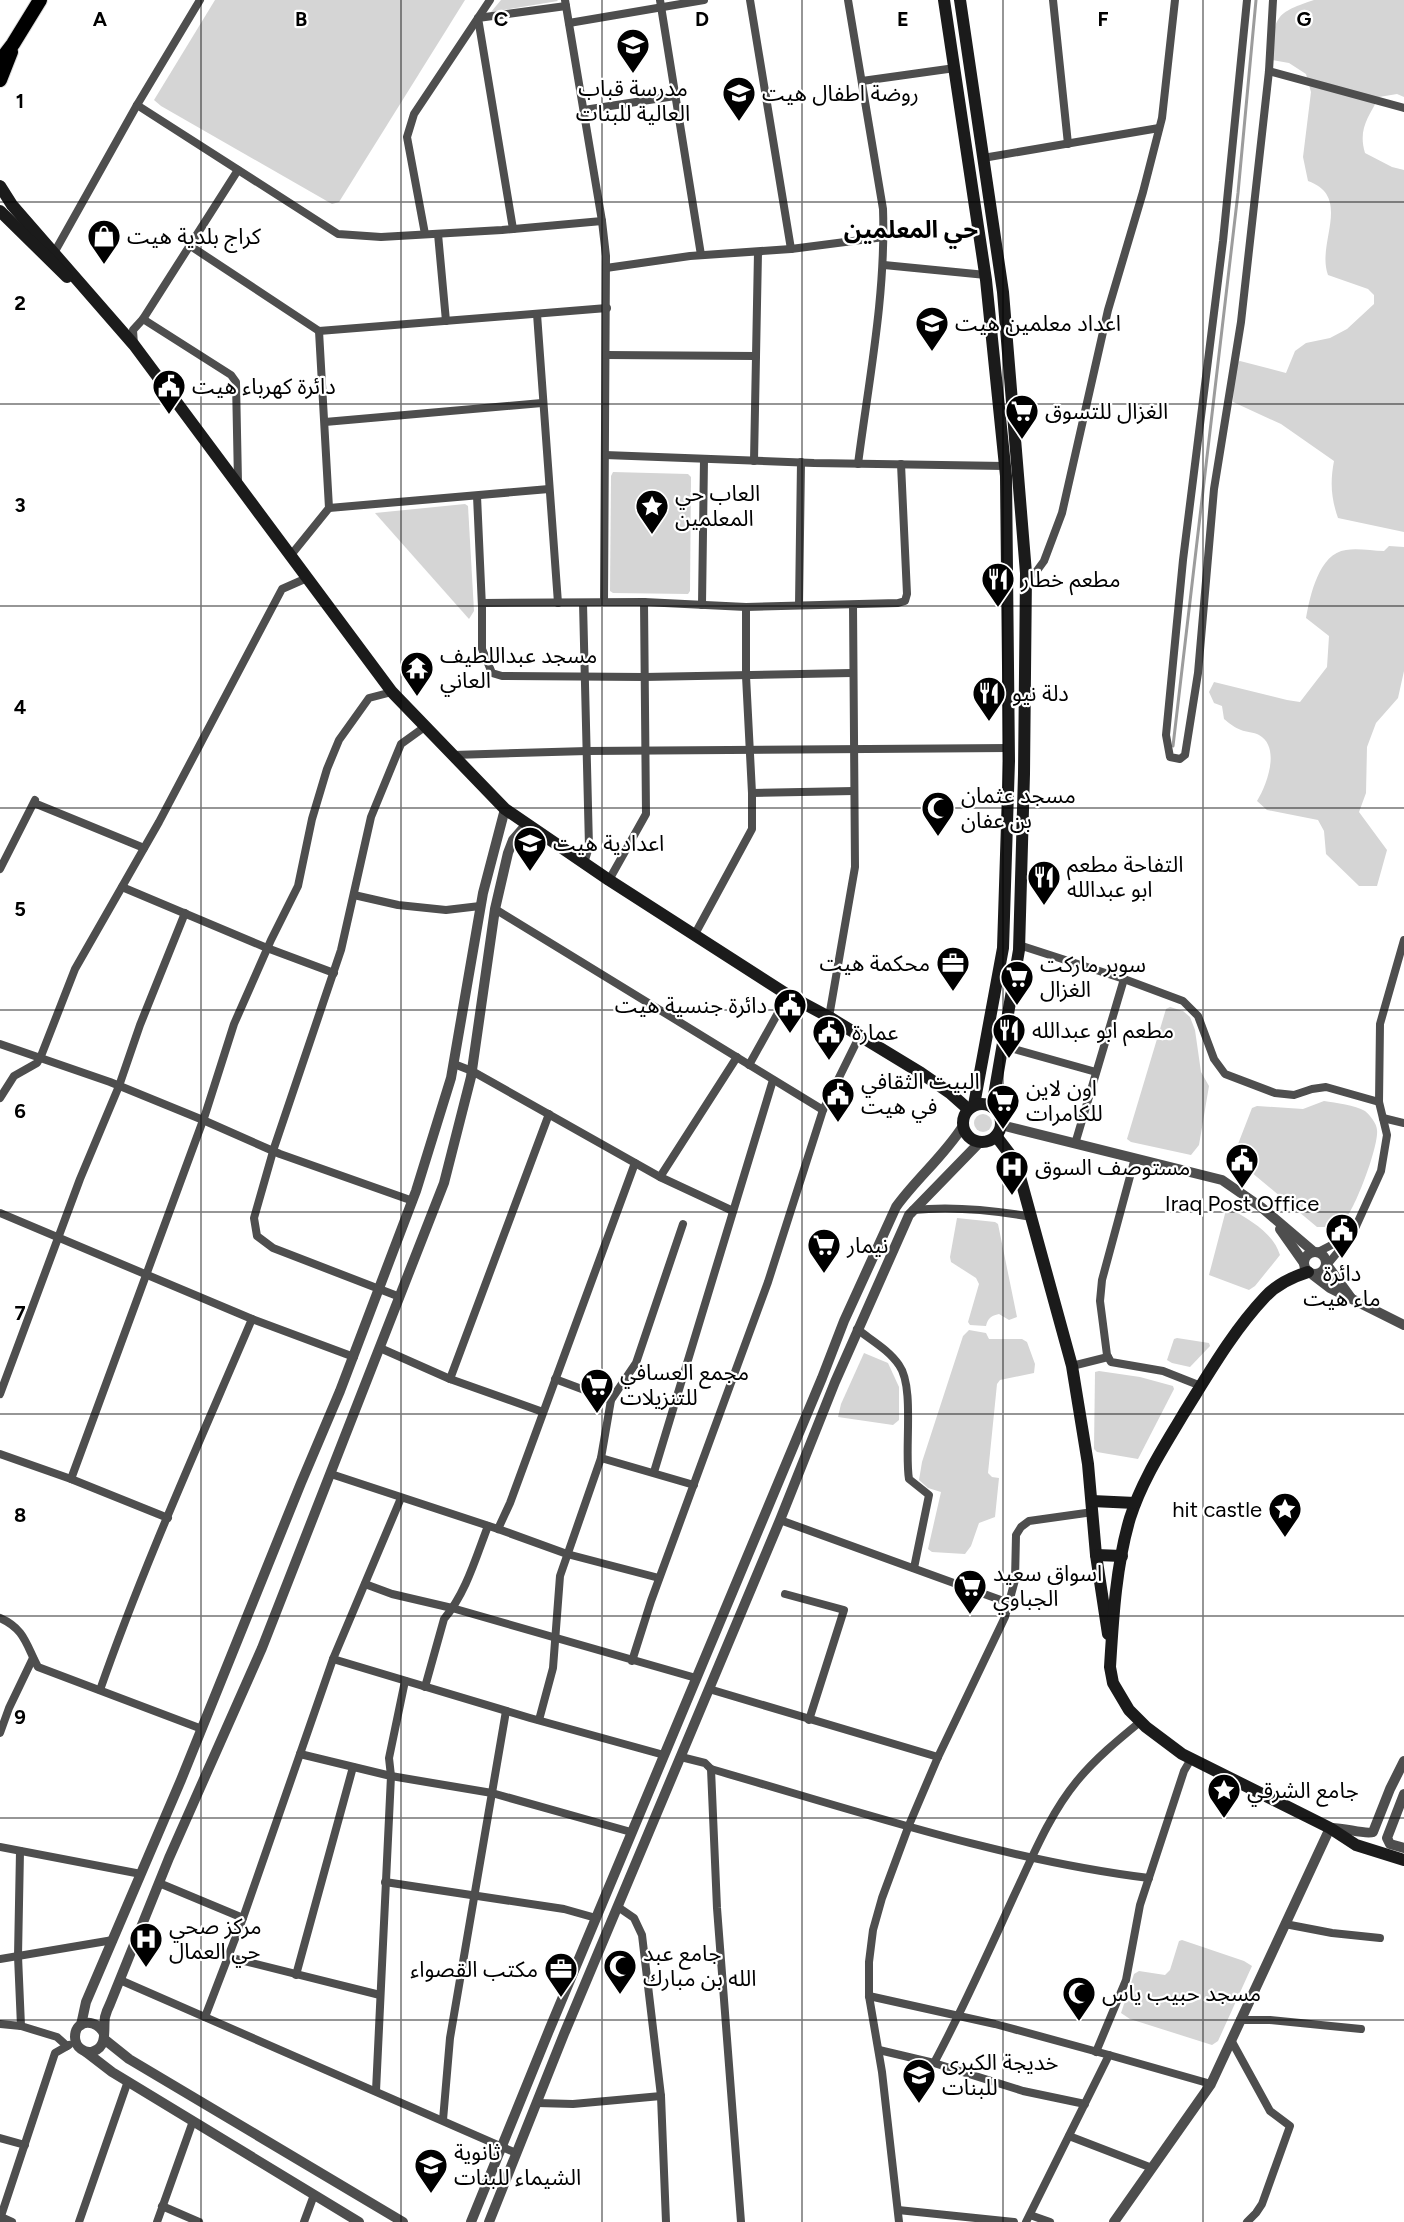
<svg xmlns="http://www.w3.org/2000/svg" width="1404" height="2222" font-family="Figtree,'Noto Sans Arabic',sans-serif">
  <rect width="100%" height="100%" fill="#fff"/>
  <g fill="#d5d5d5">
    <path d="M215,0h250l-126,202 -7,2 -171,-98 -7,-6z"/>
    <path d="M501,0h56l1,1 -67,11z"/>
    <path d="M1314,0h90v97l-7,-3 -18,3c-11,21 -21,32 -14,56l27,14 12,3v362l-66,-14c-7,-20 -8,-36 -4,-57l-53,-37 -48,-22 2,-39 5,-2 46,12 9,-22 11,-8 24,-5 17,-9 27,-25v-9l-6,-6 -40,-14c-12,-32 25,-78 -20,-94l-5,-24 8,-65 -5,-18 -17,-11 -17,-3c3,-41 -1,-46 42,-60z"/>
    <path d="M613,472l75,2 3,3 -1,114 -2,3 -75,-1 -3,-2 1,-115z"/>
    <path d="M465,504l3,2 6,105 -5,8 -94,-106z"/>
    <path d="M1389,546l15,1v124l-6,27 -22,25 -9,24 -1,46 -7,19 28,38 -10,36h-18l-33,-32 -2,-23 -6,-11 -51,-10 -10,-9c10,-16 24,-54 2,-66 -5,-3 -13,-3 -18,-5 -6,-2 -12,-7 -17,-11l-2,-13 -8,-3 -5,-11 5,-10 73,18 13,2 27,-35 2,-31 -23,-18c4,-22 13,-65 40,-68 12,-2 26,1 38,1z"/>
    <path d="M1170,1007l13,4 7,6 5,13 6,42 8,14 -10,59 -8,10 -60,-13 -4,-3 39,-130z"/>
    <path d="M1324,1101c12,2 31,4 41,10 5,4 12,13 12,19 2,16 -22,80 -33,91 -6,6 -18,6 -27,6l-84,-70 19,-49 5,-2 46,3z"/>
    <circle cx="983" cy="1123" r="9"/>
    <path d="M1230,1208c20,13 42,23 50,47l-25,31 -6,4 -40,-15 17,-65z"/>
    <path d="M957,1218l38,4 3,2 19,93 -8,3 -10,-6c-8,2 -11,4 -13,12l-16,-1 -2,-3 11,-38 -3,-6 -25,-16 -1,-5z"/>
    <path d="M969,1330l17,3 3,6h33l5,3 8,22 -1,9 -34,7 -3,4 -9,89 4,4 7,1 -4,39 -16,6 -8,23 -6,8 -33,-2 -4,-3 13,-57 -13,-4 -9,-8 3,-18 41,-126z"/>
    <path d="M1177,1338l32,5 1,3 -20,21 -18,-4 -5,-3 7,-21z"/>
    <path d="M864,1353l24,10 11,24v33l-6,5 -55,-8 3,-13z"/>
    <path d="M1099,1371l41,6 33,9 1,3 -36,70 -41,-7 -3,-3 1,-77z"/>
    <path d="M1182,1940l62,21 8,5 -34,75 -6,4 -82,-26 -9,-6 13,-39 5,-3 26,4 5,-5 9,-29z"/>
  </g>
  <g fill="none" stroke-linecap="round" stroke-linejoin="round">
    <path stroke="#9c9c9c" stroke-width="3" d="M1173,746l65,-553 18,-193"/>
    <defs>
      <g id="trunk">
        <path d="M0,61l13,-17 27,-44"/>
        <path d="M0,80l11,-28"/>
      </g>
    </defs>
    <use href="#trunk" stroke="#dbdbdb" stroke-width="16"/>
    <g stroke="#4e4e4e" stroke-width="8">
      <path d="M565,0l37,221 4,35 -2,346"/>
      <path d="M660,0l41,255"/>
      <path d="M750,0l41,249"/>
      <path d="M848,0l35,209c3,85 -14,170 -25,255"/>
      <path d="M1053,0l15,144"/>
      <path d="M1247,0l-24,241 -40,319 -17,175 4,22 10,2 5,-4 13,-82 16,-184 27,-167 28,-251 4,-71"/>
      <path d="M569,23l135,-23"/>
      <path d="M1269,71l135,37"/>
      <path d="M862,81l93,-13"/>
      <path d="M137,105l201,129 43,3 121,-7 100,-9"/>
      <path d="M584,110l91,-14"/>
      <path d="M983,158l176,-30"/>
      <path d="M513,229l-35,-211 88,-12"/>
      <path d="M425,234l-18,-97 7,-23 76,-114"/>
      <path d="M438,234l8,87"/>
      <path d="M189,245l130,86 288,-23"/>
      <path d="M54,253l83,-148 63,-105"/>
      <path d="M884,265l102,10"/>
      <path d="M606,268l84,-12 101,-7 93,-12"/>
      <path d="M537,314l21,289"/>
      <path d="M143,319l88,56 5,7 2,100"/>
      <path d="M134,345l-1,-15 10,-11 95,-149"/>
      <path d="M606,355l150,1"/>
      <path d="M325,422l217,-19"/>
      <path d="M605,455l209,8 191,3"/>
      <path d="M754,461l4,-209"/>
      <path d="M477,496l5,111v42l10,24 10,3 142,1 208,-4"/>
      <path d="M329,508l220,-19"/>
      <path d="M291,555l38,-47 -10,-177"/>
      <path d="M1026,579l10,-7 8,-11 18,-48 46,-203 35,-118 19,-74 13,-118"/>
      <path d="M482,603l162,-1 102,5 152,-4 7,-2 2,-7 -6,-130"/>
      <path d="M583,603l6,244 -5,16"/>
      <path d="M702,605l2,-146"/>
      <path d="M799,605l2,-143"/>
      <path d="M453,755l134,-4 422,-3"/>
      <path d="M752,793l102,-2"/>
      <path d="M34,803l110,45"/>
      <path d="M0,869l35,-69"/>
      <path d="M609,880l37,-66 -2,-212"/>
      <path d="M122,887l145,61 67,25"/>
      <path d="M354,895l44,10 48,5 34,-4"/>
      <path d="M495,909l328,201"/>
      <path d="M695,934l57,-105v-36l-6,-117v-69"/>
      <path d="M1019,945l105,34 59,22 15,15 16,43 11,15 50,19 19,2 18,-6 14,-2 53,15"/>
      <path d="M829,1017l26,-150 -2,-262"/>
      <path d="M0,1044l110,38 93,38 77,34 133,47"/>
      <path d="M1003,1046l93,26"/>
      <path d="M454,1064l18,7 188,106 73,34"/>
      <path d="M749,1065l39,-70"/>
      <path d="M0,1098l14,-22 23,-13 4,-7 34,-87 84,-147 123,-233 25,-11"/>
      <path d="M1383,1118l21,5"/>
      <path d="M1075,1144l49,-165"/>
      <path d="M1135,1158l-33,122 -2,21 7,54 4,7 52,9 38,15"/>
      <path d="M660,1177l77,-120"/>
      <path d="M913,1210c39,-4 80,0 119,7"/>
      <path d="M0,1213l252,106 102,38"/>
      <path d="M1318,1252l31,-16"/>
      <path d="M1327,1265l25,-30 29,-64 6,-36 -8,-33 1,-78 24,-84"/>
      <path d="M400,1297l-127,-49 -16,-12 -3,-18 20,-70 67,-198 30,-133 30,-73 25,-18"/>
      <path d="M857,1329c14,11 32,21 42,36 16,22 5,85 10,114l20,16 -15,73"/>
      <path d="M380,1348l70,31 93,33"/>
      <path d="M1072,1366l36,-9"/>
      <path d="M450,1379l99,-265"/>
      <path d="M555,1379l56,21"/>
      <path d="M0,1394l80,-215 39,-93 21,-61 45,-112"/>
      <path d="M0,1454l71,25 97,39"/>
      <path d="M601,1458l93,27"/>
      <path d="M654,1472l119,-392"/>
      <path d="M331,1474l167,55 69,25 92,24"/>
      <path d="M71,1479l134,-364 29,-91 37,-84 27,-54 14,-67 15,-50 12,-29 30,-42 23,-6"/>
      <path d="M780,1520l229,83"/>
      <path d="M498,1529l12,-26 125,-340"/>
      <path d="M365,1584l27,10 60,14 244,70"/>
      <path d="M785,1594l59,16 -35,110"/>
      <path d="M0,1618c25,11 26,27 38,49l164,62"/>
      <path d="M333,1659l197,59 134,37"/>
      <path d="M632,1661l19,-60 117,-319 55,-172 37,-75"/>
      <path d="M425,1687l19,-68c22,-26 32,-62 44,-93"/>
      <path d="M709,1689l229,68"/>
      <path d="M100,1690c44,-126 100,-249 152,-371"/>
      <path d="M539,1720l14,-52 7,-92 41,-118 10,-58 25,-37 47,-139"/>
      <path d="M0,1733l9,-25 24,-50"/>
      <path d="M300,1754l91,22 101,17 139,39"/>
      <path d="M681,1757l24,6 6,6c143,41 291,91 438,109"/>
      <path d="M711,1769l6,139 24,314"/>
      <path d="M0,1847l141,27"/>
      <path d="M20,1851l-2,105 3,70 36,11 10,9"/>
      <path d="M385,1882l179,27 32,9"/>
      <path d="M159,1883l84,35"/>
      <path d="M618,1907l16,11 8,17 19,161 5,126"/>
      <path d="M1285,1924l47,9 48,5"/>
      <path d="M228,1957l152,38"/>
      <path d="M0,1959l113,-19"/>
      <path d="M296,1975l57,-208"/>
      <path d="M120,1980l396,173"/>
      <path d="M869,1996l126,28 114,31"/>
      <path d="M205,2017l38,-99 90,-259 68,-161"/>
      <path d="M1240,2020h30l91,9"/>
      <path d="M0,2024l21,2"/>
      <path d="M1231,2040l39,71 20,15 -28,78 -6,9 -9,9"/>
      <path d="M879,2050l55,13c29,-54 54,-110 79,-165 19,-40 36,-83 64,-117 18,-22 41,-41 63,-59"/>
      <path d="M1096,2052l30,-72 14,-75 44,-134 7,-12"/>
      <path d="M934,2063l89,28 62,13"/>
      <path d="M376,2091l15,-315 -2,-18 16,-77"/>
      <path d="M537,2103l36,1 88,-8"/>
      <path d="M443,2120l7,-82 56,-327"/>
      <path d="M1069,2136l83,32"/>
      <path d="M0,2138l25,7"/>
      <path d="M162,2206l37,16"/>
      <path d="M898,2210l116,12"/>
      <path d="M1030,2215l20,7"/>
      <path d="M1,2217l11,5"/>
      <path d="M0,2219l55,-166 14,-8"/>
      <path d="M79,2222l49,-141"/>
      <path d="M157,2222l36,-101"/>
      <path d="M304,2222l10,-27"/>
      <path d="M899,2222l-17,-150 -13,-76v-34l4,-32 9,-32 27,-73 29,-68 67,-140 10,-37 1,-45 5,-8 8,-6 64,-9"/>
      <path d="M1026,2222l83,-167 102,29"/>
    </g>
    <g stroke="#4e4e4e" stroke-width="10">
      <path d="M1001,1125l221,55 39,27 53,45"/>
      <path d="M1280,1229l24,34"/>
      <circle cx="1315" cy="1263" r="11"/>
      <path d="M1327,1265l24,33"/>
      <path d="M1313,1275l17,13 74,37"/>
      <path d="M1404,1794l-17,44 3,6 14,4"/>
      <path d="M81,2025l5,-23 95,-222 120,-297 39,-92 76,-200 35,-113 32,-185 22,-84"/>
      <path d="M104,2034c-6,-15 -29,-16 -29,3 0,5 2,9 6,12 4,3 9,4 13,2 14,-5 9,-22 11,-34 1,-4 3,-9 5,-13l59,-146 93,-210 182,-465 27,-106 24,-168 13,-56 5,-13 13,-15"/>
      <path d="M104,2039l25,20 274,163"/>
      <path d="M86,2052l26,20 247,150"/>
      <path d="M471,2222l79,-194 272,-650 22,-57 52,-114c20,-28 48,-51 67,-81"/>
      <path d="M489,2222l75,-188 216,-514 55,-138 74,-167 71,-73"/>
      <path d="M1114,2222l97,-138 119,-256c13,-1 35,7 43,4l17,-43 14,-28"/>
    </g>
    <g stroke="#1b1b1b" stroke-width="12">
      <path d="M944,0l42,280 20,196 3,285 -6,187 -29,157"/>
      <path d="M960,0l43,292 23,281 -2,201 -5,176 -27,157"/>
      <path d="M0,186l12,19 122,140 258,347 113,117 104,71 179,115 41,22 92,56 29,20 18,16"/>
      <path d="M0,211l67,66"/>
      <circle cx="982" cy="1123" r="19"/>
      <path d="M996,1136l16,21 7,16 53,193 16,98 8,91 12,79"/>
      <path d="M1308,1272c-16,5 -32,13 -43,25 -32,34 -56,76 -81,116 -20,34 -42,67 -54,105 -14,47 -17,100 -20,149l3,16 16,27 17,17 36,27 148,74 26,17 48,15"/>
      <path d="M1092,1501l43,2"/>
      <path d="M1096,1555l26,1"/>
    </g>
    <use href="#trunk" stroke="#000" stroke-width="14"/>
  </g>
  <path fill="none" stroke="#000" stroke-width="1.5" stroke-opacity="0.55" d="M201,0v2222M401,0v2222M602,0v2222M802,0v2222M1003,0v2222M1203,0v2222M0,202h1404M0,404h1404M0,606h1404M0,808h1404M0,1010h1404M0,1212h1404M0,1414h1404M0,1616h1404M0,1818h1404M0,2020h1404"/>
  <defs>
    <symbol id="school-pin" viewBox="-11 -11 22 30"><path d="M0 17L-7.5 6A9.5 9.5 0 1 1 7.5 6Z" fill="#000" stroke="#fff"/><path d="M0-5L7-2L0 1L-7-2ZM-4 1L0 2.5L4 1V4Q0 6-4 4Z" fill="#fff"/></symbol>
    <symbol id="shop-pin" viewBox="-11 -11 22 30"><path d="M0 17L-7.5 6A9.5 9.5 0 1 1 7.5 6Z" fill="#000" stroke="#fff"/><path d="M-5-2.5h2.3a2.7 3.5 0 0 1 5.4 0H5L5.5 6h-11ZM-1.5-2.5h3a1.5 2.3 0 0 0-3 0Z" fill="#fff"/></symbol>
    <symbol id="civic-pin" viewBox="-11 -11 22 30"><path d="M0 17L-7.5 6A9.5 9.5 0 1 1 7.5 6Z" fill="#000" stroke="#fff"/><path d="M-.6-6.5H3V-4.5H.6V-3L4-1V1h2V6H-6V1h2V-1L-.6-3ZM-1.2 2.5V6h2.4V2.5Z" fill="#fff"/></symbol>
    <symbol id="supermarket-pin" viewBox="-11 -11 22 30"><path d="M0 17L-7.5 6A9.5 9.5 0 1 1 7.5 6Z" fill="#000" stroke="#fff"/><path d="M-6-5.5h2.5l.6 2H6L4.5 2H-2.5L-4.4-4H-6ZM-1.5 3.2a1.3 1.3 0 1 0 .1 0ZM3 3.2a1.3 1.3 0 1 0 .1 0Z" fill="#fff"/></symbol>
    <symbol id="sight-pin" viewBox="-11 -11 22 30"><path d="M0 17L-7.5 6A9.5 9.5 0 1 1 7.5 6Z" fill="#000" stroke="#fff"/><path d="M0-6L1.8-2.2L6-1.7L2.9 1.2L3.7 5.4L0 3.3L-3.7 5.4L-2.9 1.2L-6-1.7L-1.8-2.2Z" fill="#fff"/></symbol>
    <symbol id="restaurant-pin" viewBox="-11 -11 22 30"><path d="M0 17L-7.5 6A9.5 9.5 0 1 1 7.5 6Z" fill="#000" stroke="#fff"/><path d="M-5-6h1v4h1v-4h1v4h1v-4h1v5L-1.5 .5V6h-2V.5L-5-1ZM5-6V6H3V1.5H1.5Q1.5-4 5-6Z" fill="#fff"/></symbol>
    <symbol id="temple-pin" viewBox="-11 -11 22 30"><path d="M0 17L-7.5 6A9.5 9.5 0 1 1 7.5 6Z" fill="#000" stroke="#fff"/><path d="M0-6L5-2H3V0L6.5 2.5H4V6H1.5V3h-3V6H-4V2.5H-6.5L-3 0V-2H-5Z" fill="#fff"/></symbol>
    <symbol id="mosque-pin" viewBox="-11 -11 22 30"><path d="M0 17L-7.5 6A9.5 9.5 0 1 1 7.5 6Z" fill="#000" stroke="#fff"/><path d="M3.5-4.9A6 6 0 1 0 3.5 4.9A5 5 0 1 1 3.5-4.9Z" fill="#fff"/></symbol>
    <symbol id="office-pin" viewBox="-11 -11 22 30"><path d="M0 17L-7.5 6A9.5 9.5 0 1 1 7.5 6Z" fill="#000" stroke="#fff"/><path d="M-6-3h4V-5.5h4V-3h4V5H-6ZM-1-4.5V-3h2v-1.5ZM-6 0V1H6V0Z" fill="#fff"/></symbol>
    <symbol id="hospital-pin" viewBox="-11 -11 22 30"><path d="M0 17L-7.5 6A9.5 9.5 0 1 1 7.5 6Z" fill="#000" stroke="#fff"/><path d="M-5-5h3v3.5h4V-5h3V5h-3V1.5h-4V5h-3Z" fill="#fff"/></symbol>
  </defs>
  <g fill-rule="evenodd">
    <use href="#school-pin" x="614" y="26" width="38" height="52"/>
    <use href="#school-pin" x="720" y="74" width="38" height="52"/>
    <use href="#shop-pin" x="85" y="217" width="38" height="52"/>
    <use href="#school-pin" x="913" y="304" width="38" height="52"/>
    <use href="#civic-pin" x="150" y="367" width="38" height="52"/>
    <use href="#supermarket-pin" x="1003" y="392" width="38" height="52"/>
    <use href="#sight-pin" x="633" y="487" width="38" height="52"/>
    <use href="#restaurant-pin" x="979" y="560" width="38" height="52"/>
    <use href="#temple-pin" x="398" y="649" width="38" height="52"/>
    <use href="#restaurant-pin" x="970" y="674" width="38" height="52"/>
    <use href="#mosque-pin" x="919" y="789" width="38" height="52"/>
    <use href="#school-pin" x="511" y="824" width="38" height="52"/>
    <use href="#restaurant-pin" x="1025" y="858" width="38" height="52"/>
    <use href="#office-pin" x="934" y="944" width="38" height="52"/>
    <use href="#supermarket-pin" x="998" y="958" width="38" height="52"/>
    <use href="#civic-pin" x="771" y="986" width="38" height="52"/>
    <use href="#restaurant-pin" x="990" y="1011" width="38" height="52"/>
    <use href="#civic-pin" x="810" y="1013" width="38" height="52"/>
    <use href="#civic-pin" x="819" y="1075" width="38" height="52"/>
    <use href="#supermarket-pin" x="984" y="1082" width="38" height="52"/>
    <use href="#civic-pin" x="1223" y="1141" width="38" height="52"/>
    <use href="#hospital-pin" x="993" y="1148" width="38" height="52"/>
    <use href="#civic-pin" x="1323" y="1211" width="38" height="52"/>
    <use href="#supermarket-pin" x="805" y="1226" width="38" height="52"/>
    <use href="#supermarket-pin" x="578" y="1366" width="38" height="52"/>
    <use href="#sight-pin" x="1266" y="1490" width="38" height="52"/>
    <use href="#supermarket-pin" x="951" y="1567" width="38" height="52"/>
    <use href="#sight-pin" x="1205" y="1771" width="38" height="52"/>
    <use href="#hospital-pin" x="127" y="1920" width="38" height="52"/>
    <use href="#mosque-pin" x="601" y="1947" width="38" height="52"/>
    <use href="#office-pin" x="542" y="1950" width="38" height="52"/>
    <use href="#mosque-pin" x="1060" y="1974" width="38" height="52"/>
    <use href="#school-pin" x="900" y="2056" width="38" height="52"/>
    <use href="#school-pin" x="412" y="2146" width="38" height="52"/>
  </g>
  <g text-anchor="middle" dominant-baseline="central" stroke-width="4.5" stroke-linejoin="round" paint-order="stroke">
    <g font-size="22" fill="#000" stroke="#fff" text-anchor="start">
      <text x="633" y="88" text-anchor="middle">مدرسة قباب<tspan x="633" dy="25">العالية للبنات</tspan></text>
      <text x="762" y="93">روضة اطفال هيت</text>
      <text x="127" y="236">كراج بلدية هيت</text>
      <text x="955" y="323">اعداد معلمين هيت</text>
      <text x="192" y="386">دائرة كهرباء هيت</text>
      <text x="1045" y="411">الغزال للتسوق</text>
      <text x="675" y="493">العاب حي<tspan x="675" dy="25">المعلمين</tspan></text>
      <text x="1021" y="579">مطعم خطار</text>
      <text x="440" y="655">مسجد عبداللطيف<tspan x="440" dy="25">العاني</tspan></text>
      <text x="1012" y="693">دلة نيو</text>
      <text x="961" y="795">مسجد عثمان<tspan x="961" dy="25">بن عفان</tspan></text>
      <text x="553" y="843">اعدادية هيت</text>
      <text x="1067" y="864">التفاحة مطعم<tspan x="1067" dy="25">ابو عبدالله</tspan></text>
      <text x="930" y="963" text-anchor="end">محكمة هيت</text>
      <text x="1040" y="964">سوبر ماركت<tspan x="1040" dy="25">الغزال</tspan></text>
      <text x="767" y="1005" text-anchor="end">دائرة جنسية هيت</text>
      <text x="1032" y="1030">مطعم ابو عبدالله</text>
      <text x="852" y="1032">عمارة</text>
      <text x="861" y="1081">البيت الثقافي<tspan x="861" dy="25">في هيت</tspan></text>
      <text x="1026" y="1088">اون لاين<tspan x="1026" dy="25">للكامرات</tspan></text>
      <text x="1035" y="1167">مستوصف السوق</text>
      <text x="1242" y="1203" text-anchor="middle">Iraq Post Office</text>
      <text x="847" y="1245">نيمار</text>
      <text x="1342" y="1273" text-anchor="middle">دائرة<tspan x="1342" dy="25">ماء هيت</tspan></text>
      <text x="620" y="1372">مجمع العسافي<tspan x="620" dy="25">للتنزيلات</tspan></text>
      <text x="1262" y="1509" text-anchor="end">hit castle</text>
      <text x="993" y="1573">اسواق سعيد<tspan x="993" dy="25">الجباوي</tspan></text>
      <text x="1247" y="1790">جامع الشرقي</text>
      <text x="169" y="1926">مركز صحي<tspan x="169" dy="25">حي العمال</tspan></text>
      <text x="643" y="1953">جامع عبد<tspan x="643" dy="25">الله بن مبارك</tspan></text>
      <text x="538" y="1969" text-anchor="end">مكتب القصواء</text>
      <text x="1102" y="1993">مسجد حبيب ياس</text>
      <text x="942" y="2062">خديجة الكبرى<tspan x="942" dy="25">للبنات</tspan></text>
      <text x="454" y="2152">ثانوية<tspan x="454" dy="25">الشيماء للبنات</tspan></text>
    </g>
    <g font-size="24" font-weight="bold" fill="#000" stroke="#fff">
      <text x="911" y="229">حي المعلمين</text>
    </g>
  </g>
  <g font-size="20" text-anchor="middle" font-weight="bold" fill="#000" stroke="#fff" stroke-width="4.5" stroke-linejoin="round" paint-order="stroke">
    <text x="100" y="26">A</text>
    <text x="301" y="26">B</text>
    <text x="501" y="26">C</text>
    <text x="702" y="26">D</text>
    <text x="903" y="26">E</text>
    <text x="1103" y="26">F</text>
    <text x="1304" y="26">G</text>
    <text x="20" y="108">1</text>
    <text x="20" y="310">2</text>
    <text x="20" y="512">3</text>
    <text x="20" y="714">4</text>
    <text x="20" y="916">5</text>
    <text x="20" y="1118">6</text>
    <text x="20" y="1320">7</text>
    <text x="20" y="1522">8</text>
    <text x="20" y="1724">9</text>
  </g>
</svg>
